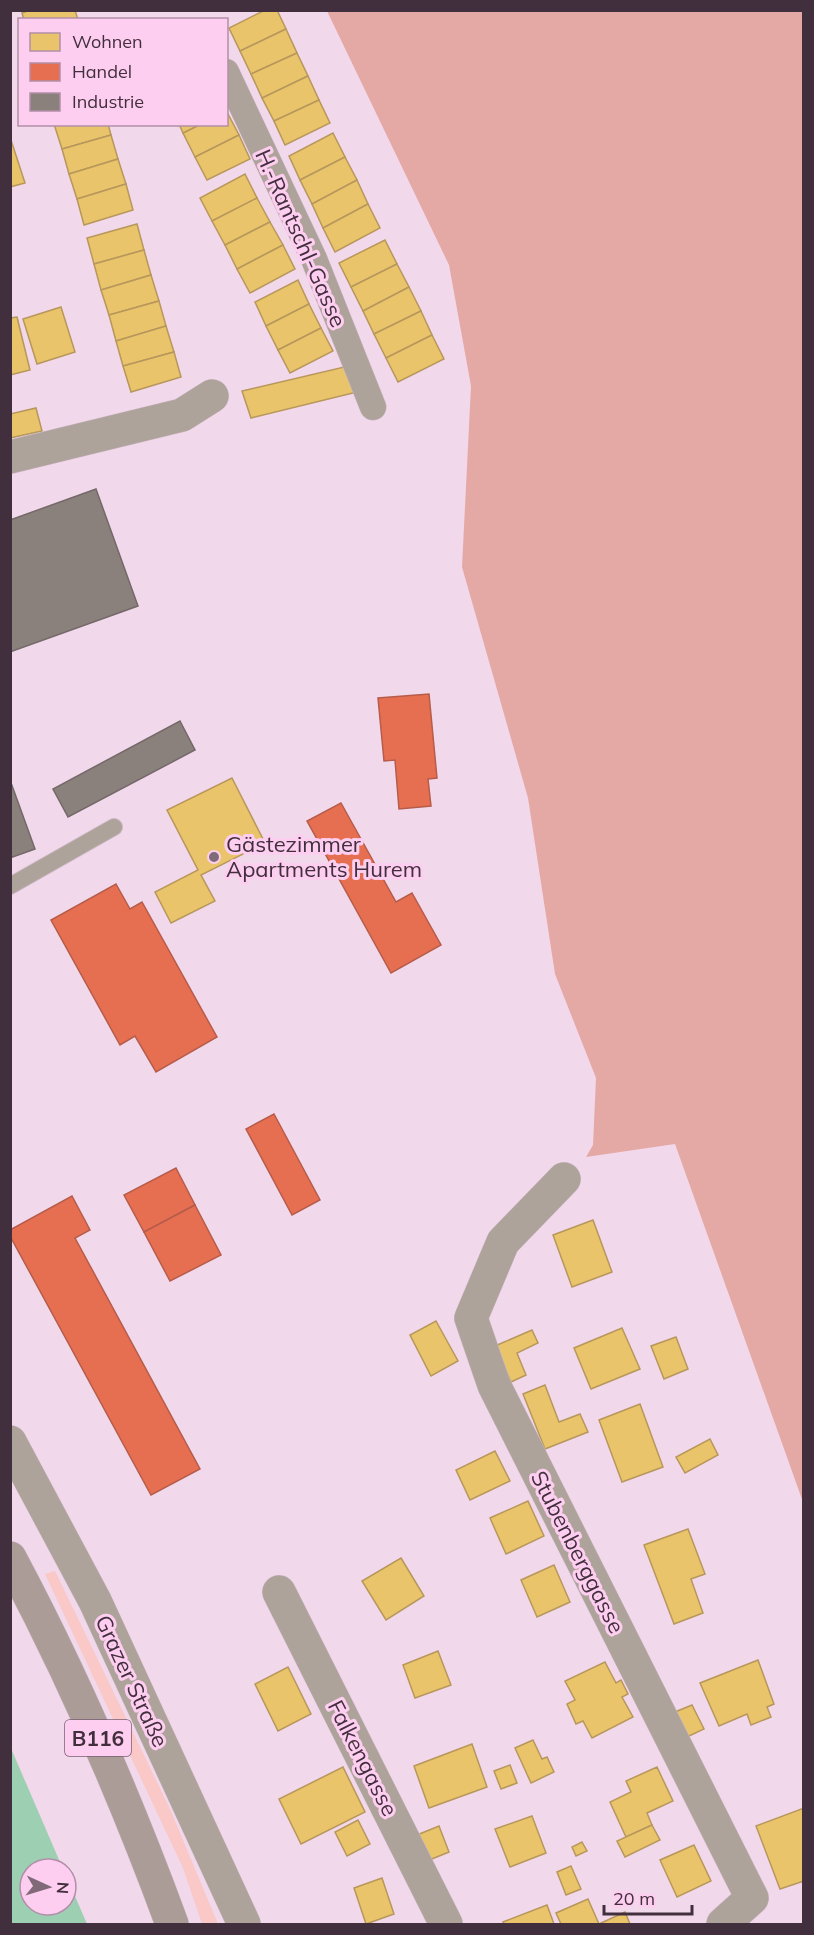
<svg xmlns="http://www.w3.org/2000/svg" width="814" height="1935" font-family="Mulish,sans-serif">
  <rect width="100%" height="100%" fill="#f2d8eb"/>
  <path fill="#f9c8c7" d="M55,1571l115,238 48,115h-16l-19,-56 -138,-294z"/>
  <path fill="#e4a9a5" d="M327,11h476v1491l-128,-358 -89,13 7,-12 3,-67 -41,-104 -27,-176 -66,-231 9,-181 -22,-121z"/>
  <path fill="#9dd0b2" d="M10,1746l53,123h-33v36h36v-30l21,49h-76z"/>
  <g fill="#e9c46a" stroke="#b7975c" stroke-width="1.5">
    <path d="M30,10h45l3,10h-54l-2,-7z"/>
    <path d="M265,10h12l9,19 -46,22 -11,-23z"/>
    <path d="M286,29l11,24 -46,21 -11,-23z"/>
    <path d="M297,53l11,23 -46,22 -11,-24z"/>
    <path d="M308,76l11,24 -45,21 -12,-23z"/>
    <path d="M319,100l11,23 -45,22 -11,-24z"/>
    <path d="M227,112l12,23 -44,22 -12,-24 18,-9h25z"/>
    <path d="M54,124h54l3,11 -49,14z"/>
    <path d="M179,124h22l-18,9z"/>
    <path d="M333,133l12,24 -45,23 -11,-24z"/>
    <path d="M111,135l7,24 -49,15 -7,-25z"/>
    <path d="M239,135l11,24 -43,21 -12,-23z"/>
    <path d="M10,137l15,46 -15,4z"/>
    <path d="M345,157l12,23 -45,24 -12,-24z"/>
    <path d="M118,159l8,25 -49,15 -8,-25z"/>
    <path d="M245,174l12,24 -45,23 -12,-23z"/>
    <path d="M357,180l11,24 -45,24 -11,-24z"/>
    <path d="M126,184l7,26 -49,15 -7,-26z"/>
    <path d="M257,198l13,24 -45,23 -13,-24z"/>
    <path d="M368,204l12,24 -45,24 -12,-24z"/>
    <path d="M270,222l13,23 -46,24 -12,-24z"/>
    <path d="M137,224l7,26 -50,14 -7,-26z"/>
    <path d="M385,240l12,24 -46,23 -12,-24z"/>
    <path d="M283,245l12,24 -45,24 -13,-24z"/>
    <path d="M144,250l7,25 -50,15 -7,-26z"/>
    <path d="M397,264l12,23 -46,24 -12,-24z"/>
    <path d="M151,275l8,26 -50,14 -8,-25z"/>
    <path d="M298,280l11,24 -43,22 -11,-24z"/>
    <path d="M409,287l12,24 -47,23 -11,-23z"/>
    <path d="M159,301l7,25 -50,15 -7,-26z"/>
    <path d="M309,304l12,24 -43,22 -12,-24z"/>
    <path d="M61,307l14,45 -38,12 -14,-45z"/>
    <path d="M421,311l11,24 -46,23 -12,-24z"/>
    <path d="M17,317l13,53 -20,5v-57z"/>
    <path d="M166,326l8,26 -51,14 -7,-25z"/>
    <path d="M321,328l12,23 -43,22 -12,-23z"/>
    <path d="M432,335l12,24 -46,23 -12,-24z"/>
    <path d="M174,352l7,25 -50,15 -8,-26z"/>
    <path d="M344,367l13,25 -106,26 -9,-27z"/>
    <path d="M36,408l6,23 -32,7v-24z"/>
    <path d="M232,778l33,65 -64,32 14,26 -44,22 -16,-31 43,-22 -31,-60z"/>
    <path d="M593,1220l19,52 -40,15 -19,-52z"/>
    <path d="M436,1321l22,40 -27,15 -21,-41z"/>
    <path d="M622,1328l18,41 -49,20 -17,-41z"/>
    <path d="M532,1330l6,13 -21,10 9,22 -15,7 -16,-36z"/>
    <path d="M676,1337l12,32 -24,10 -13,-33z"/>
    <path d="M545,1385l14,37 21,-8 8,18 -43,17 -22,-55z"/>
    <path d="M640,1404l23,63 -41,15 -23,-62z"/>
    <path d="M710,1439l8,16 -33,18 -9,-16z"/>
    <path d="M495,1451l15,30 -40,19 -14,-30z"/>
    <path d="M528,1501l16,35 -38,18 -16,-36z"/>
    <path d="M688,1529l17,45 -14,5 12,34 -29,11 -30,-79z"/>
    <path d="M401,1558l23,38 -38,24 -24,-39z"/>
    <path d="M554,1565l16,37 -33,15 -16,-37z"/>
    <path d="M438,1651l13,34 -36,13 -12,-33z"/>
    <path d="M758,1660l16,44 -7,3 4,10 -20,8 -4,-11 -28,12 -19,-43z"/>
    <path d="M605,1662l11,21 5,-3 7,14 -6,3 11,20 -41,21 -9,-17 -7,3 -9,-20 8,-4 -10,-19z"/>
    <path d="M288,1667l23,47 -33,17 -23,-47z"/>
    <path d="M692,1705l12,24 -17,8 -12,-25z"/>
    <path d="M533,1740l9,19 5,-2 7,15 -23,11 -16,-35z"/>
    <path d="M472,1744l15,43 -58,21 -15,-42z"/>
    <path d="M510,1765l7,18 -16,6 -7,-18z"/>
    <path d="M343,1767l22,45 -64,32 -22,-45z"/>
    <path d="M657,1767l16,34 -26,12 5,12 -26,12 -16,-35 21,-10 -5,-11z"/>
    <path d="M804,1808v73l-24,8 -24,-63z"/>
    <path d="M532,1816l14,37 -36,14 -15,-38z"/>
    <path d="M358,1820l12,24 -23,12 -12,-24z"/>
    <path d="M652,1825l8,15 -35,17 -8,-16z"/>
    <path d="M439,1826l10,26 -22,9 -10,-26z"/>
    <path d="M582,1842l5,9 -11,5 -4,-9z"/>
    <path d="M694,1845l17,36 -34,16 -17,-37z"/>
    <path d="M571,1866l10,23 -15,6 -9,-23z"/>
    <path d="M382,1878l12,36 -28,10 -12,-36z"/>
    <path d="M588,1899l11,25 26,-12 5,12h-69l-5,-11z"/>
    <path d="M547,1905l7,19h-50l-1,-2z"/>
  </g>
  <g fill="#e76f51" stroke="#b65c4b" stroke-width="1.5">
    <path d="M429,694l8,84 -9,1 3,27 -32,3 -4,-49 -11,1 -6,-63z"/>
    <path d="M341,803l55,99 16,-9 29,52 -50,28 -84,-152z"/>
    <path d="M116,884l14,25 12,-7 75,135 -61,35 -21,-36 -15,9 -69,-125z"/>
    <path d="M274,1114l46,86 -28,15 -46,-86z"/>
    <path d="M176,1168l19,37 -51,27 -20,-37z"/>
    <path d="M72,1196l18,34 -15,8 125,231 -49,26 -141,-259v-6z"/>
    <path d="M195,1205l26,50 -51,26 -26,-49z"/>
  </g>
  <g fill="#8a817c" stroke="#746869" stroke-width="1.5">
    <path d="M96,489l42,117 -128,46v-132z"/>
    <path d="M180,721l15,29 -127,67 -15,-28z"/>
    <path d="M10,780l25,69 -25,9z"/>
  </g>
  <g fill="none" stroke-linecap="round" stroke-linejoin="round">
    <defs>
      <path id="service" d="M10,886l104,-59"/>
      <path id="pedestrian" d="M226,72l88,187 59,148"/>
      <g id="minor">
        <path d="M10,457l172,-42 30,-19"/>
        <path d="M564,1179l-61,63 -32,76 23,67 258,513 -29,26"/>
        <path d="M10,1442l85,159 149,323"/>
        <path d="M279,1592l167,332"/>
      </g>
      <path id="primary" d="M10,1558c63,118 116,241 162,366"/>
    </defs>
    <use href="#service" stroke="#cdb9c7" stroke-width="18"/>
    <use href="#pedestrian" stroke="#cdb9c7" stroke-width="27"/>
    <use href="#minor" stroke="#cdb9c7" stroke-width="34"/>
    <use href="#primary" stroke="#cdb9c7" stroke-width="34"/>
    <use href="#service" stroke="#aea39a" stroke-width="16"/>
    <use href="#pedestrian" stroke="#aea39a" stroke-width="26"/>
    <use href="#minor" stroke="#aea39a" stroke-width="33"/>
    <use href="#primary" stroke="#ab9c97" stroke-width="33"/>
  </g>
  <circle fill="#806a7a" stroke="#fdcef0" stroke-width="2" cx="214" cy="857" r="6"/>
  <g text-anchor="middle" dominant-baseline="central" stroke-width="6" stroke-linejoin="round" paint-order="stroke">
    <rect fill="#fdcef0" stroke="#7a5f73" stroke-width="1.5" x="65" y="1720" width="66" height="36" rx="4.5"/>
    <g font-size="21" font-weight="bold" fill="#422f3d">
      <text x="98" y="1738">B116</text>
    </g>
    <g font-size="22" fill="#422f3d" stroke="#fdcef0">
      <text transform="translate(301 238) rotate(66)">H.-Rantschl-Gasse</text>
      <text transform="translate(578 1552) rotate(63)">Stubenberggasse</text>
      <text transform="translate(132 1681) rotate(65)">Grazer Straße</text>
      <text transform="translate(363 1758) rotate(63)">Falkengasse</text>
    </g>
    <g font-size="22" fill="#422f3d" stroke="#fdcef0" text-anchor="start">
      <text x="226" y="844">Gästezimmer<tspan x="226" dy="25">Apartments Hurem</tspan></text>
    </g>
  </g>
  <rect width="814" height="1935" fill="none" stroke="#422f3d" stroke-width="24"/>
  <rect x="18" y="18" width="210" height="108" fill="#fdcef0" stroke="#b28ea8" stroke-width="1.5"/>
  <rect x="30" y="33" width="30" height="18" fill="#e9c46a" stroke="#b28ea8" stroke-width="1.5"/>
  <text x="72" y="48" font-size="18" fill="#422f3d">Wohnen</text>
  <rect x="30" y="63" width="30" height="18" fill="#e76f51" stroke="#b28ea8" stroke-width="1.5"/>
  <text x="72" y="78" font-size="18" fill="#422f3d">Handel</text>
  <rect x="30" y="93" width="30" height="18" fill="#8a817c" stroke="#b28ea8" stroke-width="1.5"/>
  <text x="72" y="108" font-size="18" fill="#422f3d">Industrie</text>
  <g transform="translate(48 1887) rotate(94)"><circle r="28" fill="#fdcef0" stroke="#b28ea8" stroke-width="1.5"/>
  <path d="M0-4.5L10 22L0 15L-10 22Z" fill="#806a7a"/>
  <text y="-9" font-size="16" font-weight="bold" text-anchor="middle" fill="#422f3d">N</text>
  </g>
  <path d="M604 1905v9h88v-9" fill="none" stroke="#422f3d" stroke-width="3"/>
  <text x="613" y="1905" font-size="18" fill="#422f3d" stroke="#fdcef0" stroke-width="4.5" paint-order="stroke">20 m</text>
</svg>
